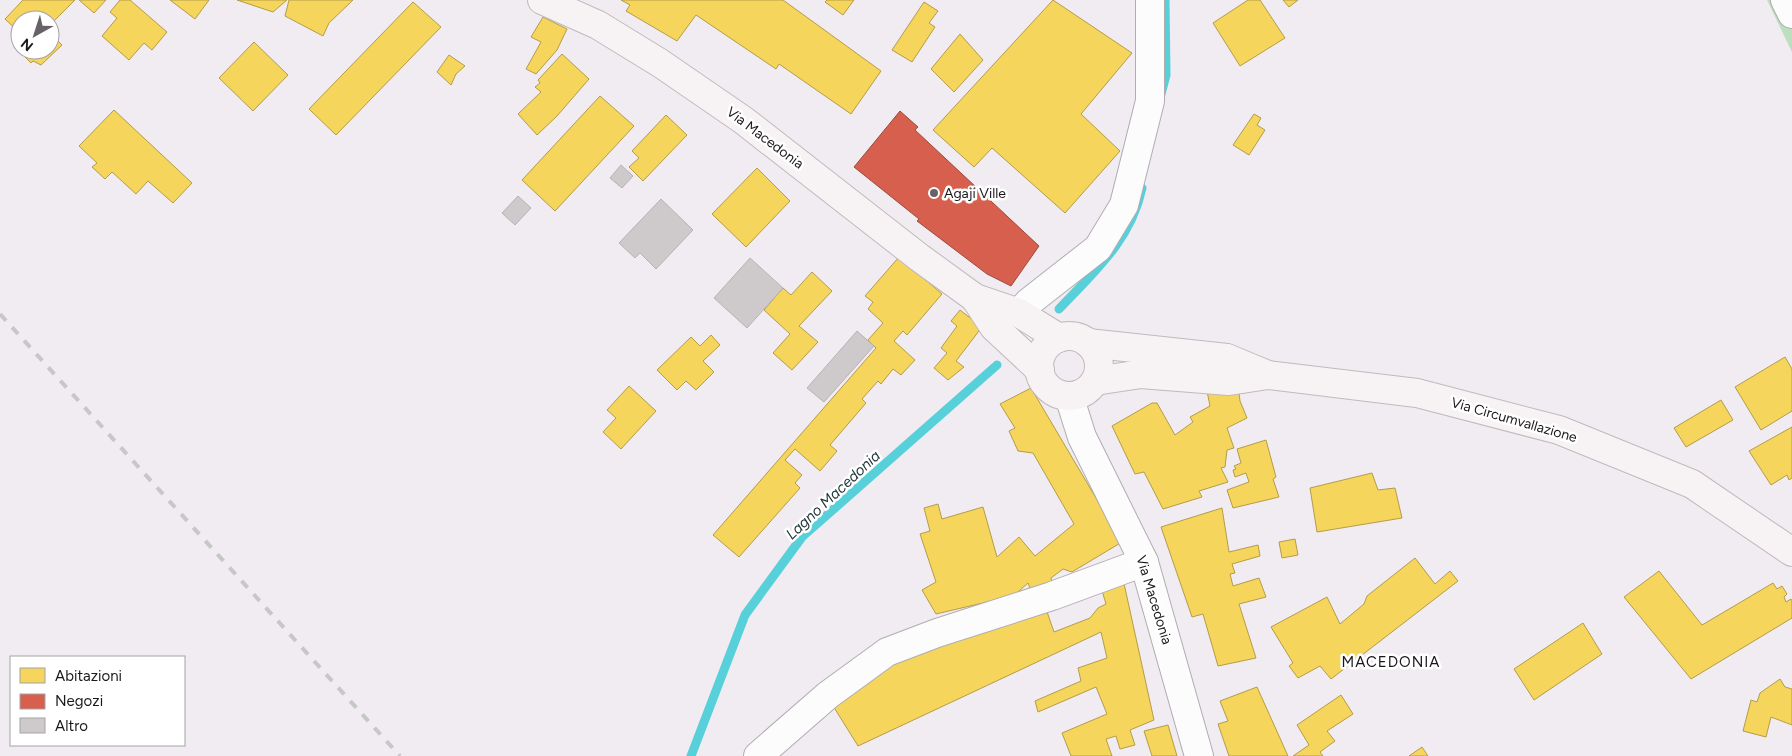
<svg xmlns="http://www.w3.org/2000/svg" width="1792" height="756" font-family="Figtree,sans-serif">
  <rect width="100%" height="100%" fill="#f0ecf1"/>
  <path fill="#bcdfbe" d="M1767,0h25v52z"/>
  <g fill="#f6d55c" stroke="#b49c49">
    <path d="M23,0h52l-25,25v-5h-30v13l-15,-14z"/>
    <path d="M79,0h27l-12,13z"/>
    <path d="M120,0h10l37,32 -15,18 -8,-7 -15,17 -27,-24 15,-18 -7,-6z"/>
    <path d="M170,0h39l-14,19z"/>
    <path d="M237,0h50l-14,12z"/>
    <path d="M289,0h64l-24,23 -6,13 -38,-20z"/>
    <path d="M621,0h162l98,71 -30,43 -72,-50 -3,5 -80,-54 -19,26 -51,-30 4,-6z"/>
    <path d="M827,0h27l-11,15 -18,-13z"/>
    <path d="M1053,0l79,53 -51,61 39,37 -55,62 -73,-65 -18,19 -41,-37z"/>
    <path d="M1248,0h12l25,38 -45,28 -27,-43z"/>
    <path d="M1283,0h15l-9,7z"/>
    <path d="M413,2l28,25 -105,108 -27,-26z"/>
    <path d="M924,2l14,9 -9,12 6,4 -23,35 -20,-12z"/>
    <path d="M543,17l24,12 -10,21 -21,24 -10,-5 15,-27 -10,-5z"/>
    <path d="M50,33l12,12 -21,20 -8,-4 -2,2 -7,-7 6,-6h20z"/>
    <path d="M960,34l23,26 -29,32 -23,-23z"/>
    <path d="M254,42l34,33 -35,36 -34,-33z"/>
    <path d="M562,54l27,25 -32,37 -20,19 -19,-21 23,-22 -6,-5 5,-4 -2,-3z"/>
    <path d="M449,55l16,11 -9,8 -5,11 -14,-13z"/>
    <path d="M600,96l34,30 -79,85 -33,-31z"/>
    <path d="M114,110l78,73 -19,20 -25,-22 -12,13 -24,-22 -7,7 -13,-12 5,-4 -18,-17z"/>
    <path d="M1254,114l7,4 -4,7 8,5 -16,25 -16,-10z"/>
    <path d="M666,115l21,20 -44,46 -14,-14 10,-9 -7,-7z"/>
    <path d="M757,168l33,33 -44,46 -34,-33z"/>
    <path d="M899,257l43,37 -35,41 -4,-4 -9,10 21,19 -14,15 -8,-6 -12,15 -3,-3 -16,18 4,4 -36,42 7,6 -17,20 -25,-22 -10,11 17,15 -7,8 5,5 -61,69 -26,-22 163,-187 -8,-8 15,-17 -15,-14 5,-7 -8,-6z"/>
    <path d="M812,272l20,19 -33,35 19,16 -26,28 -19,-17 17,-19 -26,-24 19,-22 8,7z"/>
    <path d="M960,310l22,17 -26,34 8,6 -16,13 -14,-12 13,-15 -6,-5 16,-22 -6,-5z"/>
    <path d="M711,335l9,10 -17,16 11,11 -18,18 -10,-9 -9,9 -20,-20 34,-33 9,9z"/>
    <path d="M1785,357l7,12v42l-31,19 -26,-43z"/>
    <path d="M629,386l27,25 -35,38 -18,-17 13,-14 -9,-8z"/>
    <path d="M1031,388l91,154 -50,30 -9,-3 -12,9 1,6 -21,7 -3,-8 -9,8 2,3 -85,20 -14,-24 14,-8 -16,-48 10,-3 -6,-23 14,-4 4,15 41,-12 14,50 22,-20 16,19 39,-32 -41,-71 -15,-2 -9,-20 6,-3 -15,-24z"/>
    <path d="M1207,391l32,2 1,8 7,17 -20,10 7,20 -7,2 -2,17 -4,1 7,14 -29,9 3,6 -39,12 -19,-37 -9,2 -23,-48 40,-23h5l18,32 18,-13 -3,-5 20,-11z"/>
    <path d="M1721,400l12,20 -47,27 -12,-19z"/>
    <path d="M1792,427v51l-3,2 -2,-5 -16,10 -22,-34z"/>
    <path d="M1266,440l10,37 -3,2 6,18 -46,11 -6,-18 22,-8 -3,-9 -11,4 -2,-7 3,-1 -2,-3 7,-3 -4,-14z"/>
    <path d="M1372,473l6,17 17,-2 7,30 -85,14 -7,-44z"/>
    <path d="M1222,508l7,44 29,-7 2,11 -28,8 3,9 -5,1 3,12 26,-8 7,19 -27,7 17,54 -38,8 -15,-52 -11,3 -31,-90z"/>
    <path d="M1295,539l3,16 -16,3 -3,-16z"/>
    <path d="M1415,558l20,26 15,-13 8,10 -127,98 -11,-13 -22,12 -9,-12 4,-3 -22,-36 56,-30 13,27 24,-20 3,-8z"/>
    <path d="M1659,571l43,54 71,-42 4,6 5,-3 5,8 -3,3 2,5 5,-3 1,2v17l-101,61 -67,-82z"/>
    <path d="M1123,579l31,141 -24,10 5,15 -15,4 -4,-13 -10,3 6,17h-41l-9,-23 45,-19 -11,-27 -58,25 -3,-11 46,-20 -3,-13 29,-10 -6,-26 -243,114 -28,-45 58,-35 156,-63 10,29 36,-14 8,-10 8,-4 -6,-20z"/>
    <path d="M1583,623l19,31 -68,46 -20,-31z"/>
    <path d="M1780,679l5,8 7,2v36l-21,-8 -5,20 -23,-6 8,-31 6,2 3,-9z"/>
    <path d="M1257,687l31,69h-59l-11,-32 10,-3 -8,-20z"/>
    <path d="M1341,695l12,19 -26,17 8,10 -15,11 3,4h-30l16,-11 -12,-20z"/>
    <path d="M1168,725l9,31h-25l-8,-25z"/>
    <path d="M1422,747l6,9h-19z"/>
  </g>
  <path fill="#d6604d" stroke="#9e4a3e" d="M900,111l18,16 -3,3 124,116 -28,40 -24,-12 -70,-53 2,-2 -65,-52z"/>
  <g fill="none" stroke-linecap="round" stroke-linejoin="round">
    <g stroke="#57d0da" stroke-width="9">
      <path d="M1161,94l5,-19 -1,-75"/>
      <path d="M1059,309c35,-37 72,-69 83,-121"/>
      <path d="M691,756l54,-141 57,-78 195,-172"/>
    </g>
  </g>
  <g fill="#cecacb" stroke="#b7b3b3">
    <path d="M621,165l12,11 -11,12 -12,-10z"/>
    <path d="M518,196l13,12 -16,17 -13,-12z"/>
    <path d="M661,199l32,31 -37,39 -16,-16 -5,5 -16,-15z"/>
    <path d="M750,258l33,30 -36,40 -33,-30z"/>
    <path d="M857,331l17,15 -50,56 -17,-14z"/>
  </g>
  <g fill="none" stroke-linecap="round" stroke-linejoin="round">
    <defs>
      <g id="minor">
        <path d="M1785,0l7,14"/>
        <path d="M1019,313l10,-11 69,-54 26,-43 26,-104v-101"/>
        <path d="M1069,396l13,41 62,125 55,194"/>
        <path d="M758,756l70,-61 59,-43 50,-19 115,-37 92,-34"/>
      </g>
      <g id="major">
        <path d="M542,0l56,25 62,38 83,57 177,138 55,40 44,15 40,25"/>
        <path d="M975,298l19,29 46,43"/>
        <circle cx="1069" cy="366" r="30"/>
        <path d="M1088,343l139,15 41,17"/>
        <path d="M1095,381l46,-7 88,7 39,-6 149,18 142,37 133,54 100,68"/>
      </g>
    </defs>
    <use href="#minor" stroke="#b0adb1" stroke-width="30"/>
    <use href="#major" stroke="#c2b9bc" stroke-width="30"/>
    <use href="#minor" stroke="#fdfcfd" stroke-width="28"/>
    <use href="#major" stroke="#f7f3f4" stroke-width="28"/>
    <path stroke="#c7c7c7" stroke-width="4" stroke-dasharray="9 9" stroke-linecap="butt" d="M0,314l400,442"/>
  </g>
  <circle fill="#666267" stroke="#fff" stroke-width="2" cx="934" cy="193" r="5"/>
  <g text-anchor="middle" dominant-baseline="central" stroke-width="5" stroke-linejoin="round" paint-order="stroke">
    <g font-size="14" fill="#1b181c" stroke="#fff">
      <text transform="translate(765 138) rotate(37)">Via Macedonia</text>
      <text transform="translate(1514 420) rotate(16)">Via Circumvallazione</text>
      <text transform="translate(1154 600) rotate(73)">Via Macedonia</text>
    </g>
    <g font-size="14" fill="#1b181c" stroke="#fff" text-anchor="start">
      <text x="944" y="193">Agaji Ville</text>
    </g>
    <g font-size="15" font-style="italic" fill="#1a3234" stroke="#fff">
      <text transform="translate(833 495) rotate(-43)">Lagno Macedonia</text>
    </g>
    <g font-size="15" letter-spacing="1" fill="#1b181c" stroke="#fff">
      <text x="1391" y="662">MACEDONIA</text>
    </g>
  </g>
  <rect x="10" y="656" width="175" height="90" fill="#ffffff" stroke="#a4a3a4"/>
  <rect x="20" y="668" width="25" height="15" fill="#f6d55c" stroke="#a4a3a4"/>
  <text x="55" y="681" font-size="15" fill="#1b181c">Abitazioni</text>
  <rect x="20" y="694" width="25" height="15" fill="#d6604d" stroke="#a4a3a4"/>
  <text x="55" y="706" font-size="15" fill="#1b181c">Negozi</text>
  <rect x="20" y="718" width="25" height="15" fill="#cecacb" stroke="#a4a3a4"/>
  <text x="55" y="731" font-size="15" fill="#1b181c">Altro</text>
  <g transform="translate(35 35) rotate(219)"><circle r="24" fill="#ffffff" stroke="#a4a3a4"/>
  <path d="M0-4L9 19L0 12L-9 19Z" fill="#666267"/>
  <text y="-8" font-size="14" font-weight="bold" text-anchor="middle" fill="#1b181c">N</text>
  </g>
</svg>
